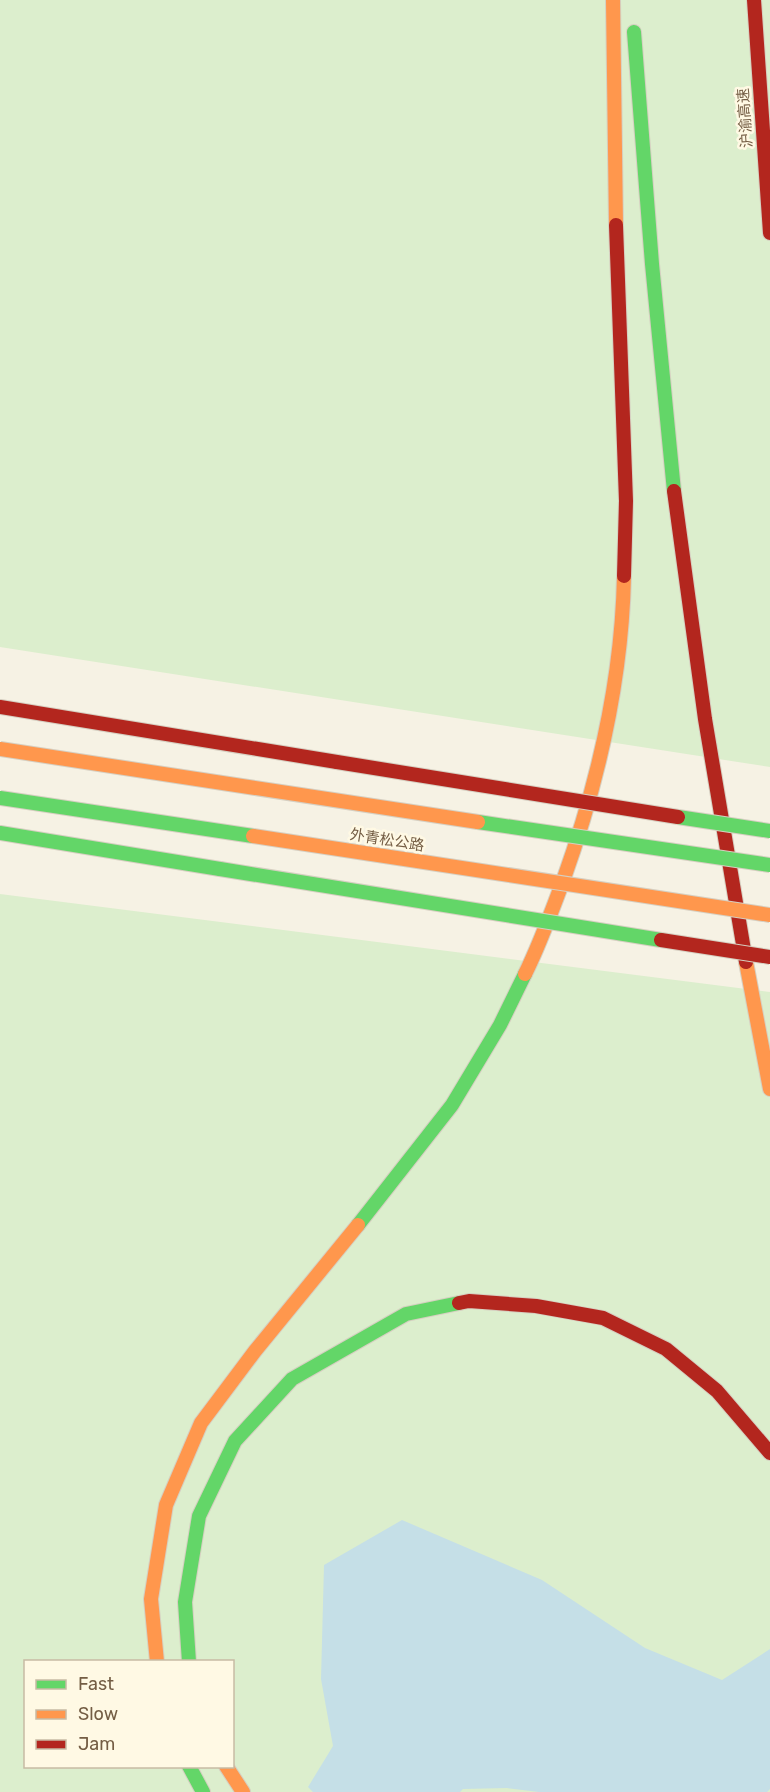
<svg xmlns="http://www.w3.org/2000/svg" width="770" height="1792" font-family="Rubik,'Noto Sans SC',sans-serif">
  <rect width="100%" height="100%" fill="#f6f2e4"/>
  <g fill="#dceecd" fill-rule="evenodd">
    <path d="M0,0h770v767l-770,-120z"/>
    <path d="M0,894l770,98v800h-770zM26,1662h206v104h-206z"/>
  </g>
  <path fill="#c5dfe7" d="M402,1520l140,60 103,68 77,32 48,-31v140l-3,3h-228l-32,-4 -44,1 -3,3h-147l-5,-5 25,-41 -12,-67 3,-114z"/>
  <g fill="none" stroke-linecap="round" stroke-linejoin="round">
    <defs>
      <g id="fast">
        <path d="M634,32l18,232 22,227"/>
        <path d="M0,833l220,36"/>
        <path d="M358,1225l94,-120 48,-80 25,-51"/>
        <path d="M189,1662l-4,-60 14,-86 36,-75 57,-62 114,-65 53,-11"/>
        <path d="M189,1766l14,26"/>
      </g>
      <g id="slow">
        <path d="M613,0l3,225"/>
        <path d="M746,962l24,127"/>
        <path d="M525,974c15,-30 26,-61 38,-93 35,-98 59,-201 61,-305"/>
        <path d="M157,1662l-6,-63 15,-94 35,-82 54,-72 103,-126"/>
        <path d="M226,1766l17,26"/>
      </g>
      <g id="jam">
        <path d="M754,0l16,233"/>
        <path d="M616,225l10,276 -2,75"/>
        <path d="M674,491l31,228 41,243"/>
        <path d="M0,707l337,55"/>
        <path d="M459,1303l10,-2 67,5 67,12 63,31 51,42 53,62"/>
      </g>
    </defs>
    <use href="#fast" stroke="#d6cfc1" stroke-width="16"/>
    <use href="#slow" stroke="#d6cfc1" stroke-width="16"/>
    <use href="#jam" stroke="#d6cfc1" stroke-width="16"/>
    <use href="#fast" stroke="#63d668" stroke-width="14"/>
    <use href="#slow" stroke="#ff974d" stroke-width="14"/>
    <use href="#jam" stroke="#b3261e" stroke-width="14"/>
    <defs>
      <g id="fast-bridge">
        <path d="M0,798l253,38"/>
        <path d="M678,817l92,14"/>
        <path d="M478,822l292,43"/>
        <path d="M220,869l441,71"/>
      </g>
      <g id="slow-bridge">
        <path d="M0,749l478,73"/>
        <path d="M253,836l517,79"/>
      </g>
      <g id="jam-bridge">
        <path d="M337,762l341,55"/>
        <path d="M661,940l109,17"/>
      </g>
    </defs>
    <use href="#fast-bridge" stroke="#d6cfc1" stroke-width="16" stroke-linecap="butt"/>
    <use href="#slow-bridge" stroke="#d6cfc1" stroke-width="16" stroke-linecap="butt"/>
    <use href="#jam-bridge" stroke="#d6cfc1" stroke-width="16" stroke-linecap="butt"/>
    <use href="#fast-bridge" stroke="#63d668" stroke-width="14"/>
    <use href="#slow-bridge" stroke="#ff974d" stroke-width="14"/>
    <use href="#jam-bridge" stroke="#b3261e" stroke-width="14"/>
  </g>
  <g text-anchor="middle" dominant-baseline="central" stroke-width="5" stroke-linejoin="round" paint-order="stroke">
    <g font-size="15" fill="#745d44" stroke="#fff9e4">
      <text transform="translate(745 118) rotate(-94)">沪渝高速</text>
      <text transform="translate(387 840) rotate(9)">外青松公路</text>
    </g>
  </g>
  <rect x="24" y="1660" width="210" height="108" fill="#fff9e4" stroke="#c7bba4" stroke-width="1.5"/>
  <rect x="36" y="1680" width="30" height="9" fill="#63d668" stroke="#c7bba4" stroke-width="1.5"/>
  <text x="78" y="1690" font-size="18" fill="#745d44">Fast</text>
  <rect x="36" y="1710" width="30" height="9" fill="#ff974d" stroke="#c7bba4" stroke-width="1.5"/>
  <text x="78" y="1720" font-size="18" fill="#745d44">Slow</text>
  <rect x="36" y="1740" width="30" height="9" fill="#b3261e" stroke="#c7bba4" stroke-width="1.5"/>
  <text x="78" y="1750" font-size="18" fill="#745d44">Jam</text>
</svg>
